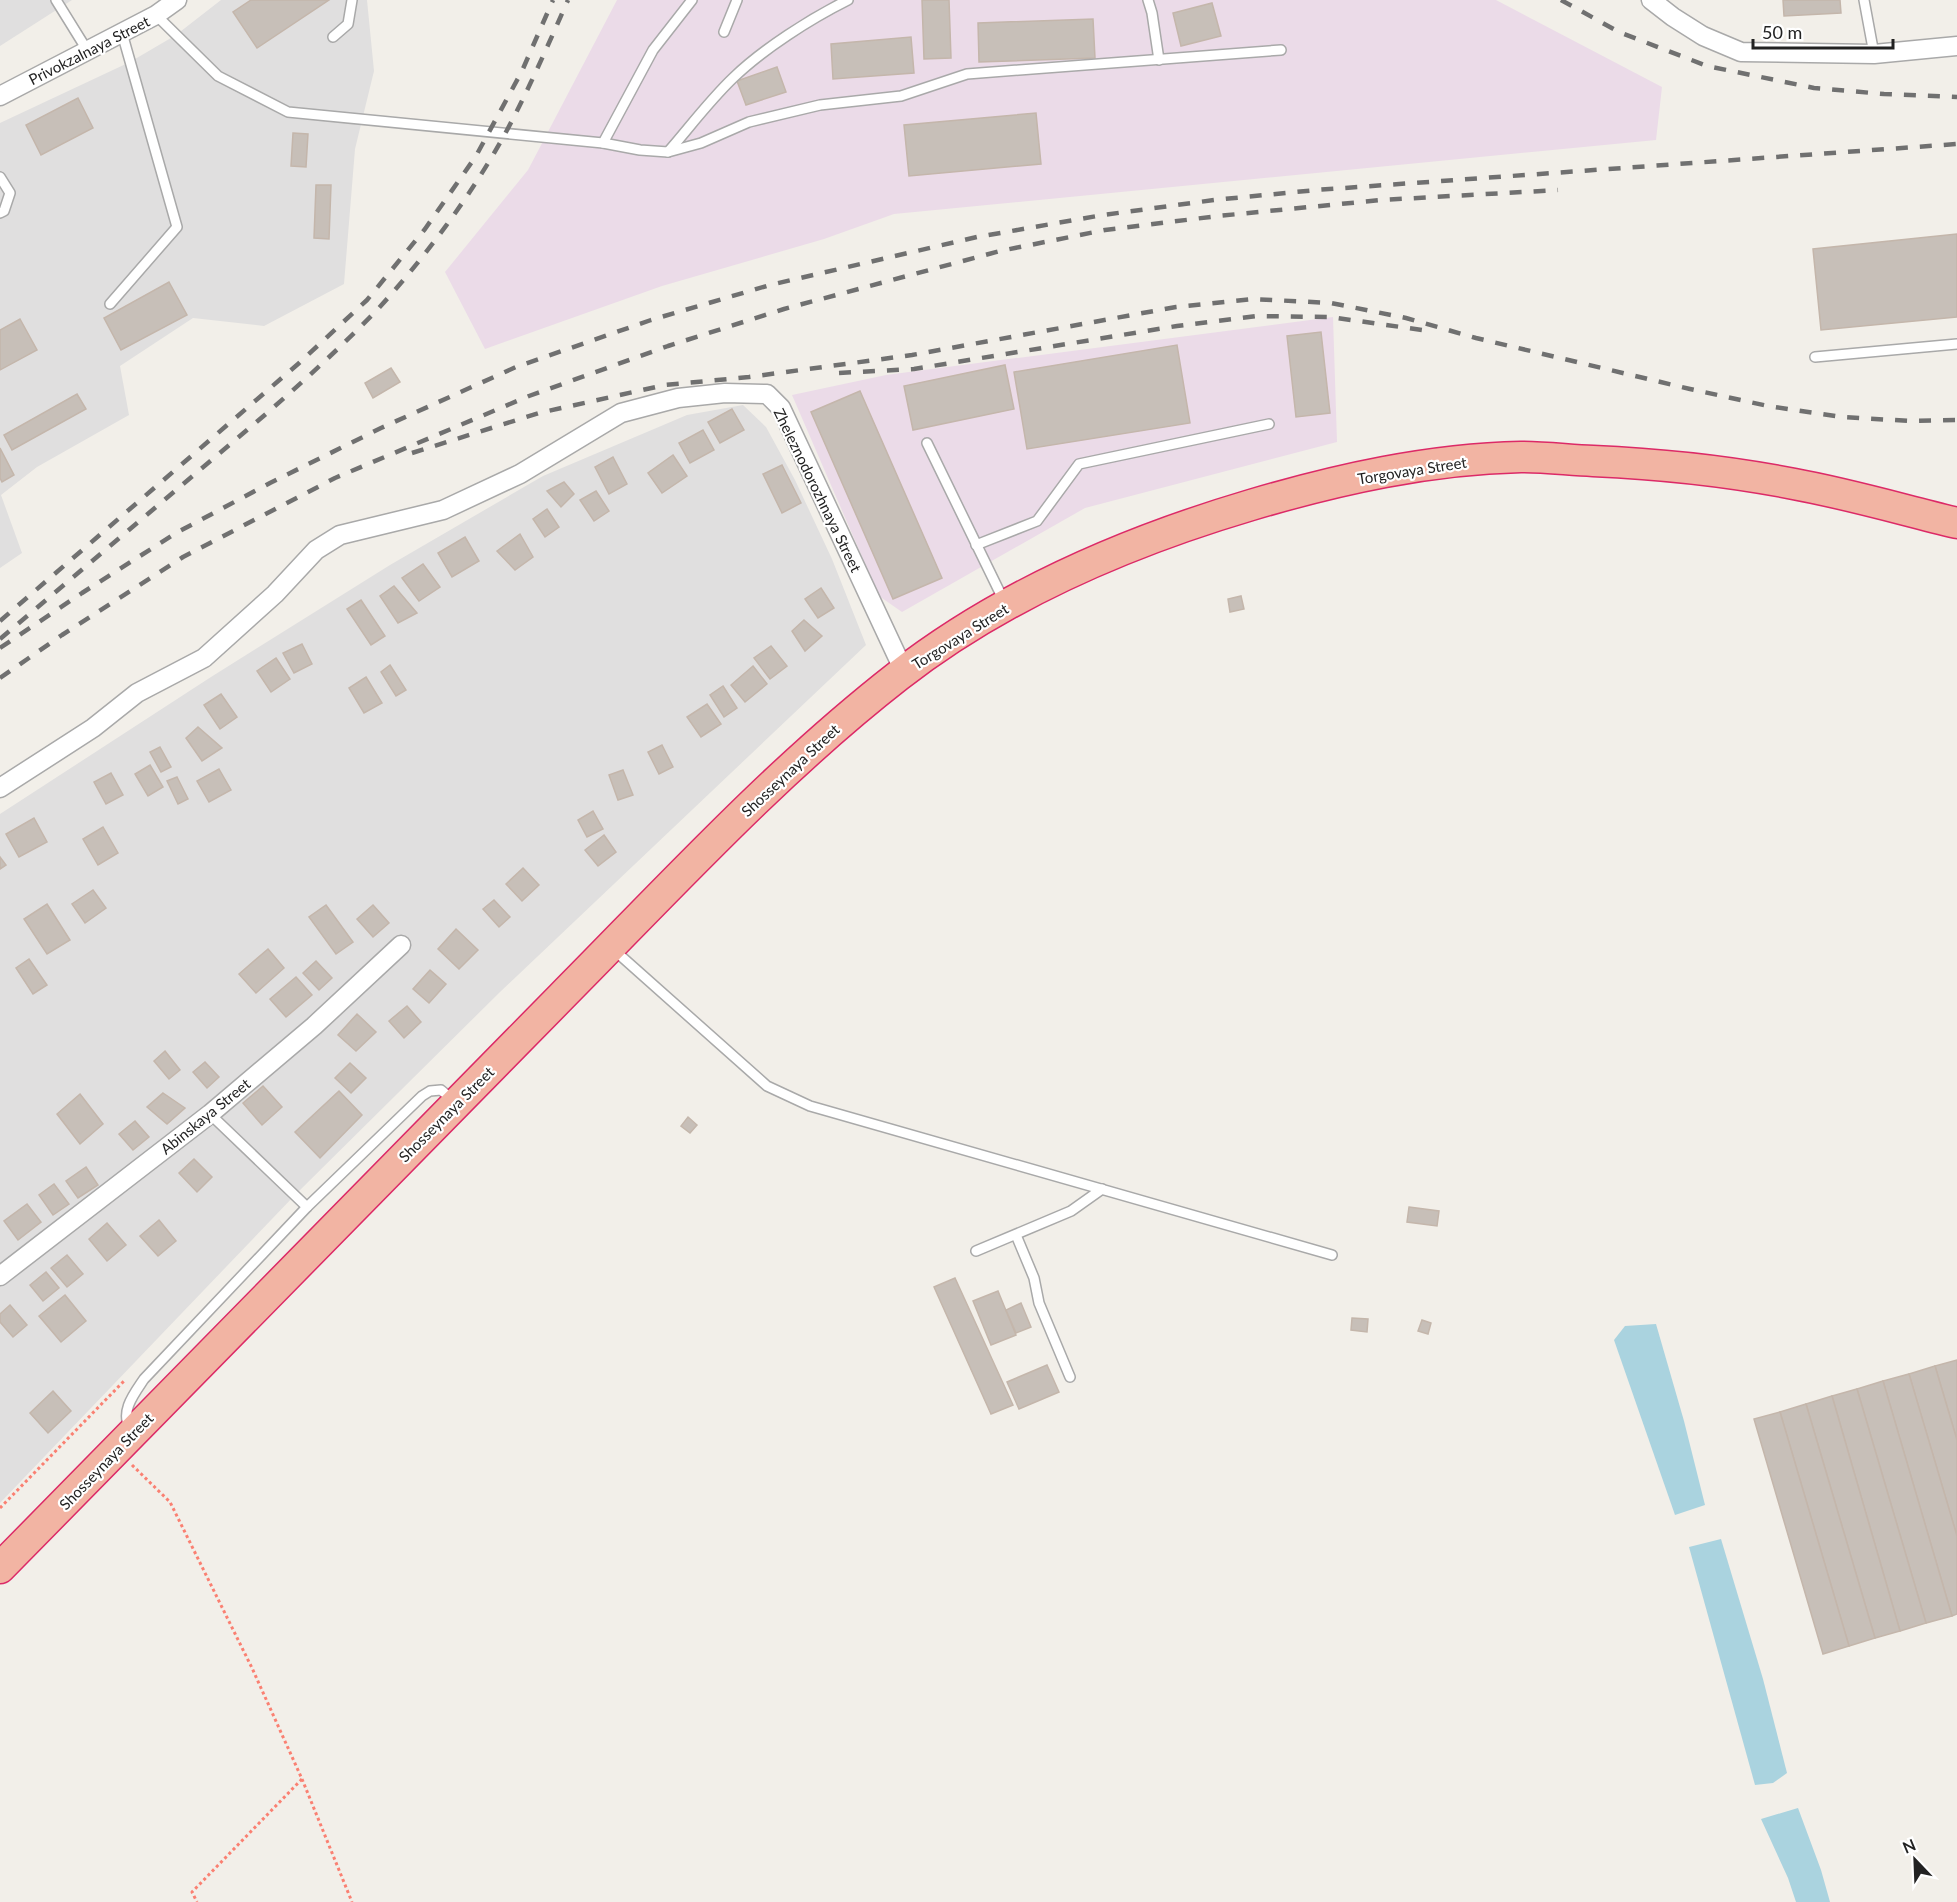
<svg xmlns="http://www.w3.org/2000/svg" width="1957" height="1902" font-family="Lato,sans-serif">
  <rect width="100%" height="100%" fill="#f2efe9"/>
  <g fill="#e0dfdf">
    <path d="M0,0h72l-72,46z"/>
    <path d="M221,0h146l7,71 -19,78 -11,135 -80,42 -71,-8 -73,48 9,49 -92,52 -36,28 21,58 -22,15v-445l130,-61 46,-27z"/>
    <path d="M743,405l23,22 29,53 37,79 34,86 -366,347 -206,204 -294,307v-689l211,-137 179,-112 153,-89 144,-61z"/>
  </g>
  <g fill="#ebdbe8">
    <path d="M617,0h879l166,87 -6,53 -762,74 -70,25 -162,47 -177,63 -40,-77 83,-102z"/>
    <path d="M1333,317l4,125 -252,66 -183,104 -23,-16 -87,-201 94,-20z"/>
  </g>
  <g fill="#aad3df">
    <path d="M1656,1324l28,97 21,84 -30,10 -61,-175 11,-14z"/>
    <path d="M1721,1539l42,140 24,94 -14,10 -18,2 -66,-238z"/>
    <path d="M1798,1808l23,62 9,32h-34l-8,-24 -27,-59z"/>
  </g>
  <g fill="#c7bfb8" stroke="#c4b6ab" stroke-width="1.5">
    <path d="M251,0h78l-72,48 -24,-36z"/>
    <path d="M922,0h27l2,58 -27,1z"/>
    <path d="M1783,0h57l1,13 -57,3z"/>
    <path d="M1212,3l9,33 -40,10 -8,-33z"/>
    <path d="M1093,19l2,39 -116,4 -1,-39z"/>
    <path d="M911,37l3,36 -81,6 -2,-35z"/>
    <path d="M777,67l9,25 -40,13 -9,-24z"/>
    <path d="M78,98l15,30 -52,27 -15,-30z"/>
    <path d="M1036,113l5,51 -132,12 -5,-51z"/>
    <path d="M293,133l15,1 -2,33 -15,-1z"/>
    <path d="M316,185h15l-2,54 -15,-1z"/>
    <path d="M1957,234v83l-136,13 -8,-81z"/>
    <path d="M169,282l18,33 -66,35 -17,-32z"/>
    <path d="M20,319l17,31 -37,20v-40z"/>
    <path d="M1321,332l9,81 -34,4 -9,-81z"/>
    <path d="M1177,345l13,78 -163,26 -13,-77z"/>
    <path d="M1005,365l9,44 -101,21 -9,-44z"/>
    <path d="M391,368l9,14 -27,16 -8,-15z"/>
    <path d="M860,391l82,187 -49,21 -82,-187z"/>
    <path d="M77,394l9,15 -74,41 -8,-15z"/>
    <path d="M732,409l12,21 -24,13 -12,-21z"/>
    <path d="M703,430l11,20 -24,13 -11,-20z"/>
    <path d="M0,448l14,27 -12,7 -2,-4z"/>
    <path d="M673,455l14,21 -25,17 -14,-20z"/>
    <path d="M613,457l14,27 -18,10 -14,-27z"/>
    <path d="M782,465l19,38 -19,10 -19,-39z"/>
    <path d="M564,482l10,12 -13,13 -14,-16z"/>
    <path d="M596,491l13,20 -15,10 -14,-21z"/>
    <path d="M547,509l12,18 -14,10 -12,-18z"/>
    <path d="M520,534l13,23 -18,13 -18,-19z"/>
    <path d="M465,537l14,24 -27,16 -14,-24z"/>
    <path d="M423,564l17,23 -21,14 -17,-23z"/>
    <path d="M394,586l23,27 -19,10 -18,-27z"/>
    <path d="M821,588l13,20 -16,10 -13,-19z"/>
    <path d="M1241,596l3,13 -14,3 -2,-13z"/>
    <path d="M361,600l24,36 -14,9 -24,-36z"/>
    <path d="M804,620l18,16 -17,15 -13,-20z"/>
    <path d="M302,644l10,20 -18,9 -11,-20z"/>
    <path d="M771,646l16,20 -17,13 -16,-21z"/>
    <path d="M276,658l14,21 -19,13 -14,-21z"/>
    <path d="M390,665l16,25 -10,6 -15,-24z"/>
    <path d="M753,666l14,18 -22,18 -14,-17z"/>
    <path d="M366,677l16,26 -18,10 -15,-25z"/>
    <path d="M723,686l14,22 -13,9 -14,-22z"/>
    <path d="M221,694l16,23 -17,12 -16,-24z"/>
    <path d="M707,704l14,20 -20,13 -14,-20z"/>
    <path d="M198,727l24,21 -20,13 -16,-23z"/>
    <path d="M662,745l11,22 -14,7 -11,-22z"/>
    <path d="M160,747l11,20 -10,5 -11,-20z"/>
    <path d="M150,765l13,22 -15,9 -13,-22z"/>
    <path d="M219,769l12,21 -22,12 -12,-21z"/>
    <path d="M623,770l10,25 -15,5 -9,-25z"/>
    <path d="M111,773l12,22 -17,9 -12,-22z"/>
    <path d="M177,777l11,22 -10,5 -11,-23z"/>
    <path d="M593,811l10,18 -16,8 -9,-17z"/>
    <path d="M34,818l13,24 -28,15 -13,-23z"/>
    <path d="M103,827l15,26 -20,12 -15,-26z"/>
    <path d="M604,835l12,17 -18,14 -13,-16z"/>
    <path d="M0,857l6,8 -6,4z"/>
    <path d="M523,868l16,17 -17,16 -16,-17z"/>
    <path d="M93,890l13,18 -21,15 -13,-19z"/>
    <path d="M494,900l16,17 -11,10 -16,-18z"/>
    <path d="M47,904l23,36 -23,14 -23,-35z"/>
    <path d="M326,905l27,37 -17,12 -27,-37z"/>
    <path d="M373,905l16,18 -16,14 -16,-18z"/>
    <path d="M456,929l22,21 -19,19 -21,-20z"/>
    <path d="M268,949l16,19 -28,25 -17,-19z"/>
    <path d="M29,959l18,26 -14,9 -17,-26z"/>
    <path d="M316,961l16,17 -13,12 -16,-17z"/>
    <path d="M430,970l16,14 -17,19 -16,-14z"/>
    <path d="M296,977l16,18 -26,22 -16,-18z"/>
    <path d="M407,1006l14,16 -17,16 -15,-17z"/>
    <path d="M357,1014l19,18 -20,19 -18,-16z"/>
    <path d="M165,1051l15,19 -11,9 -15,-18z"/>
    <path d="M205,1062l14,15 -12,11 -14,-16z"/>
    <path d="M350,1063l16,15 -15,15 -16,-15z"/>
    <path d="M263,1086l19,21 -20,18 -19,-22z"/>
    <path d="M339,1091l23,24 -42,43 -25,-26z"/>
    <path d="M163,1093l22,15 -18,16 -20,-17z"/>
    <path d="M80,1094l23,30 -23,20 -23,-30z"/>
    <path d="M688,1117l9,8 -7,8 -9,-7z"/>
    <path d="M135,1121l14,16 -16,13 -14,-16z"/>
    <path d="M194,1159l18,18 -15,15 -18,-19z"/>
    <path d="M86,1167l12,18 -20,13 -12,-17z"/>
    <path d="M54,1184l15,20 -16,11 -14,-20z"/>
    <path d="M27,1204l14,18 -23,18 -14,-19z"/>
    <path d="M1409,1207l30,4 -2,15 -30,-4z"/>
    <path d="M159,1220l17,21 -18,15 -18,-20z"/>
    <path d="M107,1223l19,22 -19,16 -18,-22z"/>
    <path d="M67,1255l16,19 -16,13 -16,-19z"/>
    <path d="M46,1272l13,16 -16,13 -13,-16z"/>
    <path d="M955,1278l58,127 -22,9 -57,-127z"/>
    <path d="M998,1291l18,44 -25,10 -18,-44z"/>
    <path d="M65,1295l21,26 -25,21 -22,-26z"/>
    <path d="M1021,1303l10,24 -15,6 -10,-23z"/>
    <path d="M10,1305l17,20 -14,12 -13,-15v-8z"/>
    <path d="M1352,1318l16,1 -1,13 -16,-2z"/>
    <path d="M1422,1320l9,3 -3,11 -10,-3z"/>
    <path d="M1957,1360v80l-22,-74z"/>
    <path d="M1047,1365l12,27 -40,17 -12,-27z"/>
    <path d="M1935,1366l22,74v96l-48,-162z"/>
    <path d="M1909,1374l48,162v78l-5,2 -69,-235z"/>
    <path d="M1883,1381l69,235 -26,7 -69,-234z"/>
    <path d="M1857,1389l69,234 -26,8 -68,-235z"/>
    <path d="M53,1391l18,20 -23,22 -18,-20z"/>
    <path d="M1832,1396l68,235 -25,7 -69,-234z"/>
    <path d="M1806,1404l69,234 -26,8 -69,-234z"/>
    <path d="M1780,1412l69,234 -26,8 -69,-235z"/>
  </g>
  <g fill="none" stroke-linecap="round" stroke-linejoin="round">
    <defs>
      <g id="service">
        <path d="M56,0l31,50"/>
        <path d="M1148,0l4,13 7,47"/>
        <path d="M1864,0l10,54"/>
        <path d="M156,15l62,61 70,36 315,31 37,7 28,2 33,-9 48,-21 71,-17 81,-9 66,-22 314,-24"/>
        <path d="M724,32l13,-32"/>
        <path d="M333,37l15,-13 4,-24"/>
        <path d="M603,143l50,-93 39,-50"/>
        <path d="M668,152c21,-24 41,-51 65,-74 30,-29 77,-59 115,-78"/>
        <path d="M0,177l10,16 -6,18 -4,2"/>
        <path d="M110,304l67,-77 -55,-194"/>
        <path d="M1815,357l142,-13"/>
        <path d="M927,443l77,158"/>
        <path d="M976,545l61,-24 42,-57 190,-40"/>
        <path d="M613,949l154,137 43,20 522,149"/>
        <path d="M210,1114l97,93"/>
        <path d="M1016,1235l18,43 5,25 31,74"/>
        <path d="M976,1251l95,-40 31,-22"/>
        <path d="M130,1429c-10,-18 4,-35 14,-50l163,-172 115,-111 8,-5 11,-1 13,11"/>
      </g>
      <g id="minor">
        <path d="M1651,0l22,17 30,19 38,16 133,2 83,-8"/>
        <path d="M0,96l156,-81 21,-15"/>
        <path d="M0,788l93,-60 44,-35 67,-35 71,-64 41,-44 24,-15 103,-25 77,-36 101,-61 57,-15 47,-5 42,1 14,14 123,263"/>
        <path d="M0,1276l210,-162 104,-88 87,-81"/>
      </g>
      <path id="trunk" d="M0,1568c187,-190 373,-381 561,-571 109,-110 215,-226 337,-321 104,-81 228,-134 353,-171 88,-26 178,-46 270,-48 24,0 48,3 72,4 68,3 135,10 201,23 55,10 109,26 163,39"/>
    </defs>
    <use href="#service" stroke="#a9a9a9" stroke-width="12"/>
    <use href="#minor" stroke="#a9a9a9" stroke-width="21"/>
    <use href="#trunk" stroke="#dc2a67" stroke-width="33"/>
    <g stroke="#fa8072" stroke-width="3" stroke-dasharray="3 3" stroke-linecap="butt">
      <path d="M132,1465l38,37 82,166 50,111 -110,113 5,10"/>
      <path d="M0,1508l124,-127"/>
      <path d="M302,1779l50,123"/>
    </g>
    <use href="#service" stroke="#fff" stroke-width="9"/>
    <use href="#minor" stroke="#fff" stroke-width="18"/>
    <use href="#trunk" stroke="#f2b4a3" stroke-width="30"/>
    <g stroke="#707070" stroke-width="4.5" stroke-dasharray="12 12" stroke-linecap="butt">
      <path d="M1561,0l58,32 88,34 107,22 70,6 73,3"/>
      <path d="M839,373l75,-4 263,-43 80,-10 73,1 92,13"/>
      <path d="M412,453l127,-40 126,-28 84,-8 163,-22 264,-48 76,-8 79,4 75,15 70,20 214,51 78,17 74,11 69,4 46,-1"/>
      <path d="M0,621l298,-257 69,-64 58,-71 51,-73 46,-85 31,-71"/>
      <path d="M0,639l267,-226c38,-33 75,-67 110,-103 47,-51 96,-117 129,-178 23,-43 42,-87 62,-132"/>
      <path d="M0,648l82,-55 94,-60 94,-50 111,-55 135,-61 135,-47 119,-35 207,-48 126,-22 111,-15 102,-10 641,-46"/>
      <path d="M0,678l62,-43 121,-78 152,-79 194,-82 139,-50 116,-37 216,-58 105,-21 113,-14 163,-16 177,-10"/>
    </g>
  </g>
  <g text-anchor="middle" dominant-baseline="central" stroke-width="4.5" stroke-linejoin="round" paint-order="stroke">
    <g font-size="15" fill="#222" stroke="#fff">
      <text transform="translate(89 50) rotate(-27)">Privokzalnaya Street</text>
      <text transform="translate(1412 470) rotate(-9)">Torgovaya Street</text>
      <text transform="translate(818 490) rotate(64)">Zheleznodorozhnaya Street</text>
      <text transform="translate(960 636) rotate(-32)">Torgovaya Street</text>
      <text transform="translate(790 770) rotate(-43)">Shosseynaya Street</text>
      <text transform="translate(446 1114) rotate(-45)">Shosseynaya Street</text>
      <text transform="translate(205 1116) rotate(-39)">Abinskaya Street</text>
      <text transform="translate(106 1461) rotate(-46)">Shosseynaya Street</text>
    </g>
  </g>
  <g transform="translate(1915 1860) rotate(337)" stroke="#ffffff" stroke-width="4.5" paint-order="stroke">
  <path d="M0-4.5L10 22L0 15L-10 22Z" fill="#222222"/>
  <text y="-9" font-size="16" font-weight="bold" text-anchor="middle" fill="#222222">N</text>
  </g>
  <path d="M1753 39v9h140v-9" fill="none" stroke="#222222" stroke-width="3"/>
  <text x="1762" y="39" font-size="18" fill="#222222" stroke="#ffffff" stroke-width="4.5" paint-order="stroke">50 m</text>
</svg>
